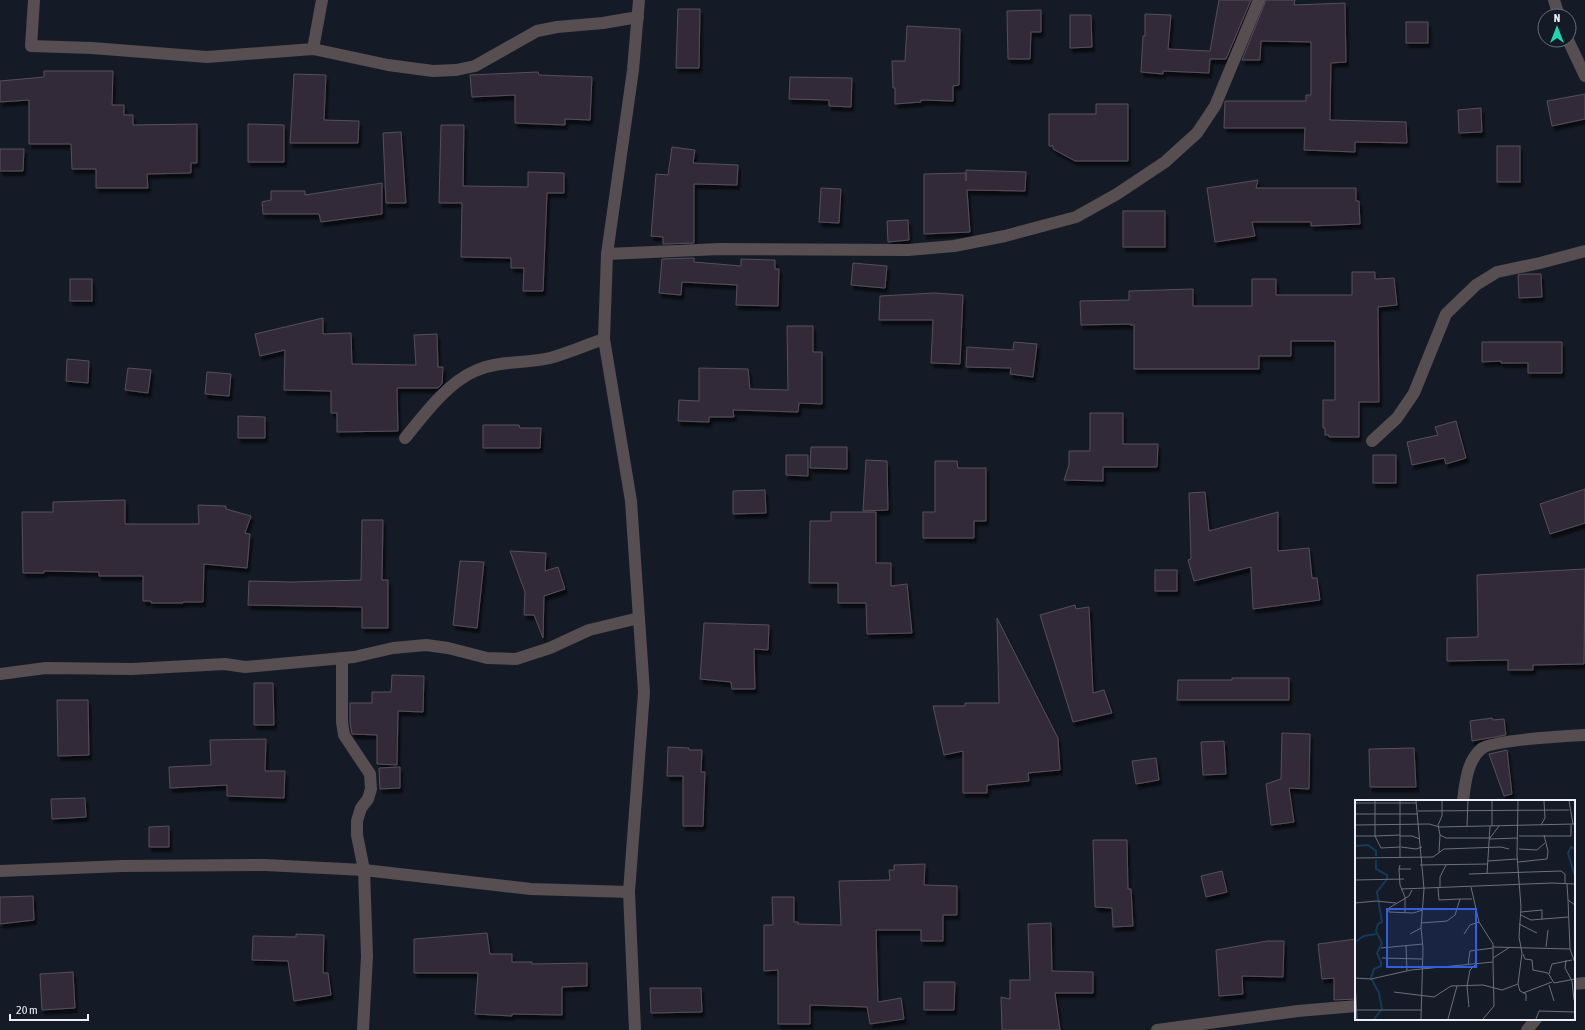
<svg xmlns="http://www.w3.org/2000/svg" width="1585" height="1030" font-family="'Asap Condensed',sans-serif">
  <defs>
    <filter id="shadow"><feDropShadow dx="2.5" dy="4.5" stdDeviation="1" flood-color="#0009"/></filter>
  </defs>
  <rect width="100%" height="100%" fill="#151b26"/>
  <g fill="#322b37" stroke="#564e5b" filter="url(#shadow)">
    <path d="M1219,0h32l-25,59h-16l-1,14 -46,-2v3l-22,-2 2,-36h2v-22l26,1 -3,34 42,2z"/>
    <path d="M1266,0h29l-1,5 51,-2 1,59 -15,1 -1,57 76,2 1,21 -52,-1v10l-51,-2 1,-22h-81l1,-27h81v-6h5v-53l-50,-1 -1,19h-18z"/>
    <path d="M678,9h22l-1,59h-23z"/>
    <path d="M1041,10v22h-10l-1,27h-22l-1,-48z"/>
    <path d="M1070,15h21l1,32 -22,1z"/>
    <rect x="1406" y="22" width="22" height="21"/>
    <path d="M907,26l53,3 -1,56 -6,1v15l-32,-1v2l-26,2v-16h-2l-1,-27h13z"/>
    <path d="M44,71h69l-1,34h12v10h9v10l64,-1v39h-6v10l-44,1 1,14h-52v-19h-24l-1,-25h-42v-44l-29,2v-21l44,-4z"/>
    <path d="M538,72l1,3 53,2 -2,43 -25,-1v6l-50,-2v-28l-43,2 -2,-22z"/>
    <path d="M294,74l32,1 -2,45 35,1 -1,22h-68z"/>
    <path d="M790,77l62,1 -1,29 -22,-1v-6l-40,-1z"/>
    <path d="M1585,94v25l-33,7 -5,-25z"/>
    <path d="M1096,104h32v57h-53l-22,-12v-3h-4v-32h47z"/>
    <path d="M1481,108l1,24 -23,1 -1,-23z"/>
    <path d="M248,124l36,1v37h-36z"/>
    <path d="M441,125h23l-1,61 65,1v-15l36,1v20h-17l-4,98h-20l1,-23h-13v-10l-50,-1 1,-54h-23z"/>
    <path d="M401,132l5,71h-20l-3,-70z"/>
    <rect x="1497" y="146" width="23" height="36"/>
    <path d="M672,147l23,3 -2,13 45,2 -1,20 -43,-1v59l-31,1v-7l-12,-1 5,-62 12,1z"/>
    <path d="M0,149h24l-1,22h-23z"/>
    <path d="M966,170l60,2 -1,19 -58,-1 3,42 -46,2v-60l42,-1v8z"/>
    <path d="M1258,180l-2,8h100v13h3l1,23 -49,2v-4h-59l3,14 -40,6 -8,-54z"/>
    <path d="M382,183v31l-61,8 -2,-8h-56l-1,-12 9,-2v-9h34v4z"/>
    <path d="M821,188l20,1 -2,34 -20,-1z"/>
    <rect x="1123" y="211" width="42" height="36"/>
    <path d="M908,220l1,20 -21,2 -1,-21z"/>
    <path d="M694,258v4l47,4v-7l34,1v9h4l-1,37 -42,-1 1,-20 -55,-3 -1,13 -22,-2 3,-34z"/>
    <path d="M853,263l34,3 -2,22 -34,-3z"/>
    <path d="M1352,272h23v7l19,-1 3,27 -19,2 1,95h-20v35h-30v-2h-4v-7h-2v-28h12v-59h-44v15h-32v13h-125v-44h-4v-1l-49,1 -1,-24 49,-1v-9l64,-2v17h59v-27h24v16h76z"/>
    <path d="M1524,274h17l1,23 -23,1 -1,-23z"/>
    <rect x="70" y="279" width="22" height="22"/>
    <path d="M934,293l29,2 -3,69 -29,-1 2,-43h-54l1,-24z"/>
    <path d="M323,318v16l28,-1 1,31 64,1 -2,-30 23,-1 1,33h5l-1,17 -4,4h-41l1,43 -61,1v-19h-6v-22l-47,-1 1,-40 -25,6 -5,-22z"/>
    <path d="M787,326h26v26h9v52l-23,-1 -1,9 -65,-2 1,7h-25v5l-31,-1 1,-21 20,1v-33l49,1 2,20 38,1z"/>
    <path d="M1014,342l23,2 -4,33 -23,-3 1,-6 -45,-1 1,-20 46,3z"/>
    <path d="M1482,342h80v31h-34v-10h-27v-2l-19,1z"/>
    <path d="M67,359l22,2 -1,22 -22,-2z"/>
    <path d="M128,368l23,2 -3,23 -23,-3z"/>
    <path d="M207,372l24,2 -2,22 -24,-2z"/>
    <path d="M1090,413h33v31h35l-1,23h-54v14l-39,-1 5,-15v-14h21z"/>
    <path d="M238,416l27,1v21h-27z"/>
    <path d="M1456,421l10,37 -20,6 -2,-6 -32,7 -5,-23 31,-7 -3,-8z"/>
    <path d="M483,425h36l1,3h21l-1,20h-57z"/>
    <path d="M811,447h36v22l-37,-1z"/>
    <path d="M786,455h22v21l-22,-1z"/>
    <rect x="1373" y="455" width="23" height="28"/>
    <path d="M866,460l21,1 1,49 -25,1z"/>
    <path d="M935,461h22l1,7h28v53h-12v17h-51v-26h12z"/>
    <path d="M1585,489v34l-35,11 -10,-30z"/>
    <path d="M765,490l1,23 -33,1v-23z"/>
    <path d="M1205,492l4,39 69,-19v39l31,-3 3,30h5l3,22 -67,9 -2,-42 -57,14 -6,-21 3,-1 -2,-66z"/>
    <path d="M125,500v24h74l-1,-19 28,1v3l25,7 -6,17 5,1 -3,34 -43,-4 -1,38h-20v1h-32v-2h-8v-25h-44v-4l-55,-1v2h-21l-1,-61h31v-10z"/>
    <path d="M831,512h45v51h15v23l16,-2 5,49 -45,1 -1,-31h-28v-20h-29l1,-62h21z"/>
    <path d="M362,520h21l-1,60h6v48h-26v-21l-114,-2 1,-24 43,1 69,-2z"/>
    <path d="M510,551l36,2 -1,18 13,-4 7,22 -21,7 -1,42 -9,-23h-10l1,-23z"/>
    <path d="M460,561l24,1 -7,66 -24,-3z"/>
    <path d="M1585,569l-1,95 -51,1v5h-25v-10l-61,1v-23l31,-1 -1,-62z"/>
    <rect x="1155" y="570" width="22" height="21"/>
    <path d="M1075,605l1,4 13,-2 4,86 11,-3 8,23 -39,9 -33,-107z"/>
    <path d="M997,618l61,120 2,32 -32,3 1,8 -42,4v8h-24v-42l-19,4 -11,-49h32v-3h34z"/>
    <path d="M704,623l65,2 -1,25 -14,-1 1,40h-23l-1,-7 -31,-3z"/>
    <path d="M392,675l32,1 -1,36 -25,-1 -1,54 -20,-1v-29l-25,-1 -2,-11v-20h22v-11h19z"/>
    <path d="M1232,678h57v22h-112l1,-20h54z"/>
    <path d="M254,683h19l1,42h-20z"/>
    <path d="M57,700h31l1,55 -31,1z"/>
    <path d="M1492,718l1,2 11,-1 2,16 -34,6 -2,-20z"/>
    <path d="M1282,733l28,1 -1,55 -20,-1 5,34 -23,3 -5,-41 15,-5z"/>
    <path d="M266,739l-1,32h20l-1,27 -57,-2v-11l-57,3 -1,-21 42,-2 -1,-25z"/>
    <path d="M1224,741l2,33 -23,1 -2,-33z"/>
    <path d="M668,747l21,1v2h13l-1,22h4l-2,54h-20v-50h-16z"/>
    <path d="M1414,748l2,39h-46l-1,-38z"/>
    <path d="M1507,750l5,44 -8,2 -15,-42z"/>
    <path d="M1156,758l3,22 -23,4 -4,-23z"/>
    <path d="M400,767v21l-20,1 -1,-21z"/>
    <path d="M85,798l1,19 -34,2 -1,-20z"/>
    <path d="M169,826v21h-20v-20z"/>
    <path d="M1093,840h34l1,49h3l2,37 -20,1 -1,-19 -17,-1z"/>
    <path d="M925,864l-1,21 33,1v29h-14v26h-22v-11h-45l2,72 23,-4 3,21 -34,5 -3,-17 -57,-2v19h-32v-54l-14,1v-46h9l-1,-28h22v25h4v2l43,1 -2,-44 51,-1 -1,-10h5v-5z"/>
    <path d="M1222,871l5,21 -21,5 -5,-21z"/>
    <path d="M33,896l1,24 -34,4v-27z"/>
    <path d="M1051,923l1,48 41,1v21h-38l5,37h-58l-1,-33 9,2v-19h20l-2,-56z"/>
    <path d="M487,933l3,21h22v8h20v2l55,-1v23l-25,1v28l-50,-1v2l-37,-2 3,-41h-64v-34z"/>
    <path d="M296,934l28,1 -1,38h5l3,22 -37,6 -6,-40 -36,-1 1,-24 43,1z"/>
    <path d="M1356,939v60l-22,1v-22l-12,1 -4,-35z"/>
    <path d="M1267,941h17l-1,36 -41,-1 1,18 -24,2 -3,-46z"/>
    <path d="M73,972l2,36 -33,2 -2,-36z"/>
    <path d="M924,982h31l-1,28h-30z"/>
    <path d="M650,988h51l1,24 -51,1z"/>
  </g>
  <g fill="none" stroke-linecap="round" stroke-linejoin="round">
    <g stroke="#564e50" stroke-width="12">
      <path d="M34,0l-3,46 61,2 115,9 106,-8 75,16 45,6 23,-1 19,-4 62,-35 20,-4 46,-4 35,-6"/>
      <path d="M1554,0l5,16"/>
      <path d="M1568,40l17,36"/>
      <path d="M313,49l9,-49"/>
      <path d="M607,254l113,-5 188,1 46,-4 51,-10 71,-19 41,-23 48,-32 32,-29 18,-27 44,-106"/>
      <path d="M405,438c19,-23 42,-55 70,-67 24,-11 50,-7 75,-13 18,-5 36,-13 54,-19"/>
      <path d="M1372,441l25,-23 17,-25 32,-79 30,-29 21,-13 43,-9 45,-12"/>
      <path d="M342,658v64l2,13 26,39 1,15 -3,10 -7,9 -4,13v14l7,35 3,86 -4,74"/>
      <path d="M0,674l46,-6 86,1 93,-5 20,3 109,-10 39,-9 33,-3 22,3 39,10 29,1 34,-11 39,-18 50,-12"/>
      <path d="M1463,801c2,-17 4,-40 18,-52 11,-9 86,-13 104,-14"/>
      <path d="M0,871l122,-5 143,-1 99,5 167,19 98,3"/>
      <path d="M1574,984l11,-1"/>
      <path d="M635,1030l-6,-138 15,-200 -13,-191 -27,-162 3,-85 26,-184 6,-70"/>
      <path d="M1157,1030l141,-19 58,-5"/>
      <path d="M1527,1030l9,-11"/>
    </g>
  </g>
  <g transform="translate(1355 800)">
    <rect width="220" height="220" fill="#151b26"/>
    <path fill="none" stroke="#143959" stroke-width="2" d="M0,46l13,-1 8,6v5M220,49l-4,-2 -3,6 7,23M0,142l9,-6 12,-2M19,219l8,-10 -3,-16 -8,-15 3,-9 7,-3v-4l-4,-9 5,-10 -6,-12 2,-7 4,-2 -5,-30 10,-13v-4l-11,-6v-9"/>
    <path fill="none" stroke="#6b707a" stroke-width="1" d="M45,1v56M61,1l8,88 -3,39 2,20 -2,71M87,1v15l-4,9 2,10 6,3h43M137,1v25M214,1l4,23M0,3h61M63,11l151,-1M0,14h63M0,25l74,-1 11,3 135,-3M186,25l4,-7 -1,-17M112,26l1,-25M45,35l-25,1 6,12 19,-1M0,36h20v-35M45,36h12l8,3M164,36h52v-11M135,38l9,-12M134,39l29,-1M46,47l15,2 6,-2M164,49l18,1 8,-7M84,52l1,-17M0,58l78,-1 11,-8 57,-2 8,2M133,61l29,-2M163,62l29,-3 1,-8 -4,-16M45,65l-1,4h12M65,65l68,-1M44,69l1,16 5,12M114,74l92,-3 4,3v10M132,74l3,-48M0,80l49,-1M212,84l1,16 7,5M83,88l1,12 21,-1M85,88v-11l6,-12M46,89l151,-6 23,1M57,90l-3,6 -20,12v4l24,1 10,-3M213,100l2,49 5,14M0,103l21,-2 20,2M50,112v-15M166,112l21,-2v9M166,115l10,5 37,-3M66,123l26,-2 8,-6 5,-16h12M164,124l18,9M55,134l11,-6M109,134l6,-9 9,-3M51,146l1,25M138,147l77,2M191,147l2,-17M26,148l42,-4M168,154l2,5 7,1 1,10 15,3 6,10 21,-4M27,158l40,1M138,158l17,-11M211,160l-1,8 7,13 2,19M113,165l2,-14 23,-3M194,174l3,-10 20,-4M0,178l16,1 40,-9 82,-8v-18l-14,-22 -8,-35M0,180l2,39M163,184l2,7 6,3v7M194,185l5,16M39,192l40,5 17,-11 32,-1 19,5 16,-6 4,-31 -3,-16 2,-30 -4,-52 1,-54M168,193l29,-11M114,207l-2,-21 3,-16 5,-5M0,210h67M93,219l9,-33M128,219l11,-13 -1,-44M181,219l3,-8 36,1"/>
    <path fill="#325edb" fill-opacity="0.15" stroke="#325edb" stroke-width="2" d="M32,109h89v58h-89z"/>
    <rect width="220" height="220" fill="none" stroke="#ecf0f8" stroke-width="2"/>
  </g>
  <g transform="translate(1557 28)"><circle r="19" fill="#151b26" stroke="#6b707a"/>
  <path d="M0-3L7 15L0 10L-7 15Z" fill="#21d5b0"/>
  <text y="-6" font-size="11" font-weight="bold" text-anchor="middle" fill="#ecf0f8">N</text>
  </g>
  <path d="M10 1014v6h78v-6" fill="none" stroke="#ecf0f8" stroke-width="2"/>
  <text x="16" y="1014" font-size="12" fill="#ecf0f8" stroke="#151b26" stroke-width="3" paint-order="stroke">20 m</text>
</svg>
